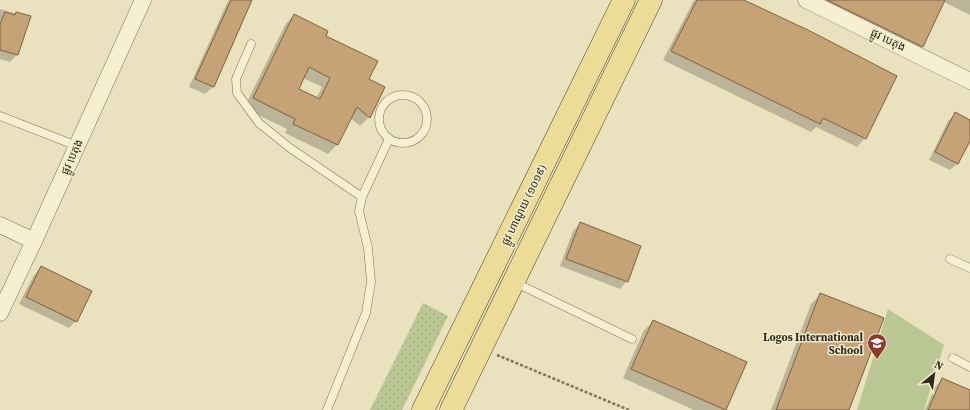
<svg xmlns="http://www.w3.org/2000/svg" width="970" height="410" font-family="'Source Serif 4','Noto Sans Khmer',serif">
  <defs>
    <pattern id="grass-dots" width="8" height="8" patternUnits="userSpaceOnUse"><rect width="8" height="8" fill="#bac794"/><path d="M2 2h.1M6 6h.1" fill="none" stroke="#a0ab7f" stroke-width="1.8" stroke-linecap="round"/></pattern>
  </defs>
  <rect width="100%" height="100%" fill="#eae2bf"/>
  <path fill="url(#grass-dots)" d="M423,303l25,13 -46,94h-32z"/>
  <path fill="#bac794" d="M888,309l56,36 -20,65h-67z"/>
  <g fill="#0003" fill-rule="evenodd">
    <path d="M229,0h16l5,3 -37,84 -8,7 -16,-7 38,-84z"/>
    <path d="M694,0h49l122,138 -8,9 -41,-20 -5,5 -148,-72z"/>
    <path d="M799,0h171v15l-26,-13 -22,44 -9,10z"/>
    <path d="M0,9l29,8 -12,38 -7,7 -10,-3z"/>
    <path d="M294,15l31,21 43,43 16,8 -15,30 -9,9 -10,-8 -13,27 -9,9 -43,-21 2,-4 -43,-21 41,-83zM303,78l19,9 -6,12 -19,-10z"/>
    <path d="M956,114l14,7v18l-12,24 -8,7 -21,-10 19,-39z"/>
    <path d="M580,224l47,57 -7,8 -60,-23 13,-35z"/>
    <path d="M41,267l35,54 -7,7 -50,-24 15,-29z"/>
    <path d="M820,295l28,115h-77l40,-106z"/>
    <path d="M654,321l92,41 -21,48h-31l-71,-32 21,-48z"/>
    <path d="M942,380l28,11v19h-45l10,-23z"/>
  </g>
  <g fill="#c6a277" stroke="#7e6140" fill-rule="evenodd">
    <path d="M231,0h21l-38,87 -19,-8z"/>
    <path d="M697,0h47l66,31 87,45 -31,63 -43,-21 -3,6 -149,-73z"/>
    <path d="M827,0h118l-22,47z"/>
    <path d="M5,12l10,3 1,-3 15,4 -13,39 -18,-5v-26z"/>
    <path d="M294,14l34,17 -2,5 52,25 -9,18 16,8 -15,31 -13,-11 -19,38 -45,-21 2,-5 -42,-21zM309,67l21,11 -10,21 -21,-10z"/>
    <path d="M955,112l15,8v21l-12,23 -23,-12z"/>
    <path d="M580,222l61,24 -13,36 -62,-23z"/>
    <path d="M41,266l51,25 -15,31 -51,-25z"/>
    <path d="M820,293l64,25 -35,92h-73z"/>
    <path d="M653,320l94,42 -21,48 -95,-41z"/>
    <path d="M942,378l28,12v20h-42z"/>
  </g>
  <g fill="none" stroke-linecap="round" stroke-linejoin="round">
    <defs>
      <g id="service">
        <path d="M251,44l-15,35 1,14 22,30 31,25 72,49"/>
        <circle cx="403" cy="119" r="24"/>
        <path d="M0,116l77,30"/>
        <path d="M950,259l20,9"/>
        <path d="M514,282l118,57"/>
        <path d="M953,358l17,9"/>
        <path d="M327,410l39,-97 5,-31 -3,-34 -9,-37 3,-14 27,-58"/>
      </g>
      <g id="minor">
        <path d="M806,0l164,81"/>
        <path d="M0,225l34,16"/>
        <path d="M0,313l34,-72 109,-241"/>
      </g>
      <g id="primary">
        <path d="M423,410l201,-410"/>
        <path d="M451,410l200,-410"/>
      </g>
    </defs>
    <use href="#service" stroke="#817359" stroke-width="9"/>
    <use href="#minor" stroke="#817359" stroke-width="17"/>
    <use href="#primary" stroke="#4f412d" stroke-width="23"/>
    <path stroke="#817359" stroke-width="2.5" stroke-dasharray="3 2" stroke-linecap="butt" d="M497,355l132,55"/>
    <use href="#service" stroke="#f6efd1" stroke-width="8"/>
    <use href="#minor" stroke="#f6efd1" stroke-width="16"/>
    <use href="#primary" stroke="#ecdc98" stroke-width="22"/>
  </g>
  <defs>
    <symbol id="school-pin" viewBox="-11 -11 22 30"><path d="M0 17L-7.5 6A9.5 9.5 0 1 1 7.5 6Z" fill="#8c382d" stroke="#f2ecce"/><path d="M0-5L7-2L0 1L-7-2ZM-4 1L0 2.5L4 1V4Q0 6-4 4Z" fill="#fff"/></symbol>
  </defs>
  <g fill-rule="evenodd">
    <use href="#school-pin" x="866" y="332" width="22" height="30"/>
  </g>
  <g text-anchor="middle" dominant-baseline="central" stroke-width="3" stroke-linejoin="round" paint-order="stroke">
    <g font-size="11" fill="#32291c" stroke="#f2ecce">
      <text transform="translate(888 40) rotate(26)">ផ្លូវ បេតុង</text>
      <text transform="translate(72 157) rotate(-66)">ផ្លូវ បេតុង</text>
      <text transform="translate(524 205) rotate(-64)">ផ្លូវ ហាណូយ (១០១៩)</text>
    </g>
    <g font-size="11" font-weight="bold" fill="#32291c" stroke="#f2ecce" text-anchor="end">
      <text x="863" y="337">Logos International<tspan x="863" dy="13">School</tspan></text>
    </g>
  </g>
  <g transform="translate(934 374) rotate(29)" stroke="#f2ecce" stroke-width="3" paint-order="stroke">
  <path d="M0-3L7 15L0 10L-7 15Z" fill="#32291c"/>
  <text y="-6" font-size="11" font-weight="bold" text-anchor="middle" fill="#32291c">N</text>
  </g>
</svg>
